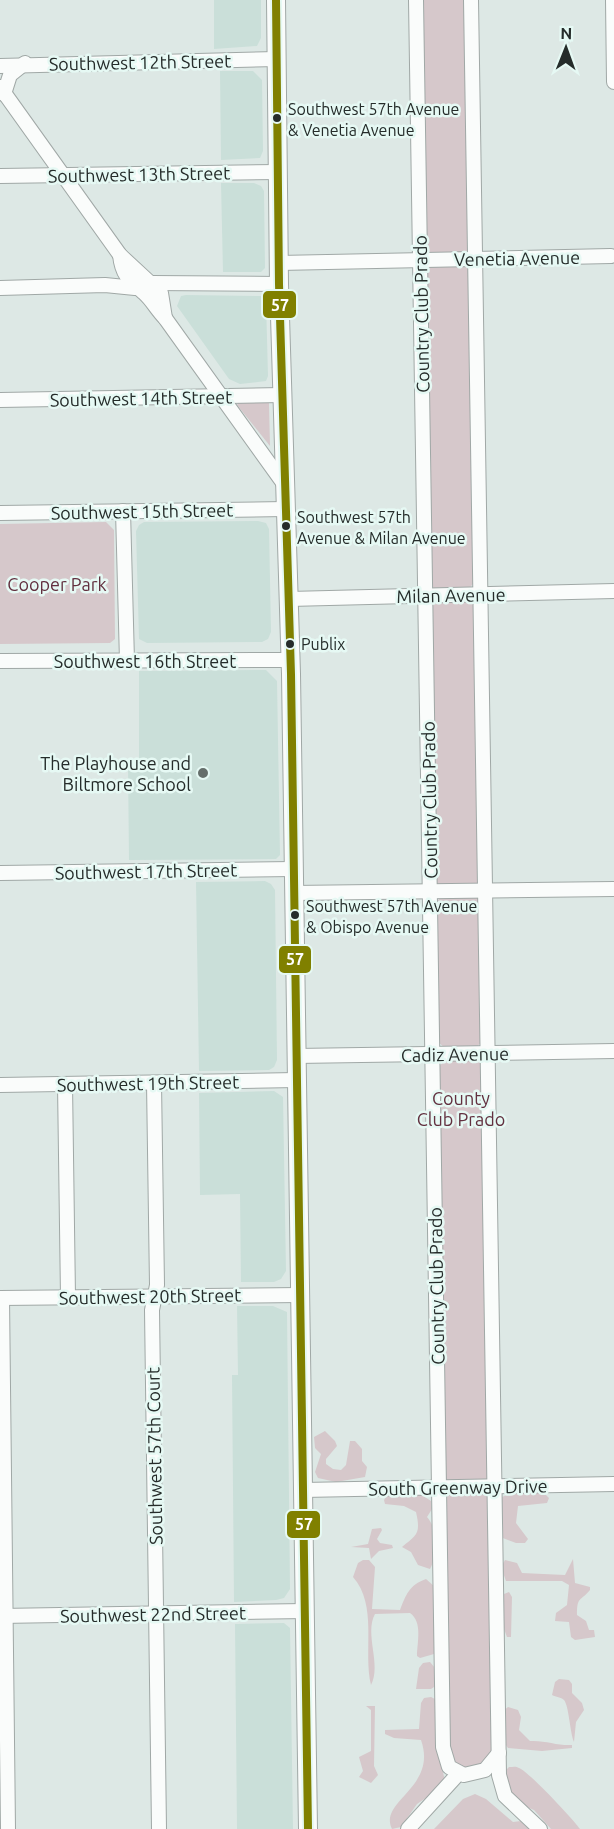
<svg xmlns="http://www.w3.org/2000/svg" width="614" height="1829" font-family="Ubuntu,sans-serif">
  <rect width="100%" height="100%" fill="#dde8e5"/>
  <g fill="#cadfd9">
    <path d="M214,0h47v38l-4,8 -43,3z"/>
    <path d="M220,71h33l9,9 1,71 -3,7 -39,2z"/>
    <path d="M221,183h33l7,3 3,5 1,77 -4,4h-38z"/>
    <path d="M186,295l76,1 4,5 2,75 -2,5 -26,3 -11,-5 -52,-73 4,-10z"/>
    <path d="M258,521l8,2 3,6 2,103 -3,7 -6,3 -115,1 -8,-4 -3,-108 3,-6 5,-3z"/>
    <path d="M266,670l11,11 3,174 -4,4 -147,1 -1,-96 11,-1v-92z"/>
    <path d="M265,881l6,3 4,6 2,170 -3,7 -5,3 -70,1 -3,-189z"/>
    <path d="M274,1091l9,6 3,174 -5,8 -7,3h-33l-1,-88 -40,1 -1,-102z"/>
    <path d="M237,1306h36l14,6 3,277 -6,9 -8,2 -42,2 -2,-227h6z"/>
    <path d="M284,1623l6,5 3,201h-56l-2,-205z"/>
  </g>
  <g fill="#d6c8cb">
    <path d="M420,0h46l4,246 -6,9 -38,-2z"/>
    <path d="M432,265l37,1 7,314 -8,10 -30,1 -7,-4 -4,-318z"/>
    <path d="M268,401l1,2 1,43 -33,-41 2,-3z"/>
    <path d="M106,522l8,8 1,109 -5,4 -110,1v-120z"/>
    <path d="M470,599l4,2 5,282 -5,3 -33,1 -6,-5 -5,-273 8,-9z"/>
    <path d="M474,896l5,3 4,141 -8,9c-16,0 -32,5 -39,-12l-2,-132 7,-8z"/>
    <path d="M475,1059l7,4 7,415 -5,4 -33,1 -6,-5 -9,-408 9,-10z"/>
    <path d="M325,1431l10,10 2,5 -11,13v5l7,5 8,1 5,-5 4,-24h5l7,8v12l5,6 -2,10 -29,5 -18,-4 -3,-6 6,-18 -6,-6 -1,-11z"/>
    <path d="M417,1492l14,9 1,8 -5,8c11,12 11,37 3,52l-12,-4 -7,-13 -9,-5c15,-12 19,-13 14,-35l-12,-6 -19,-2 -1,-4c6,-11 22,-8 33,-8z"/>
    <path d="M482,1492l9,6 3,253c-13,20 -30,24 -45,4l-3,-258 4,-4z"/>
    <path d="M514,1492h29l6,6 -2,5 -29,3 -2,17 12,16 -3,4h-9l-16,-6 2,-40z"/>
    <path d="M381,1528l1,2 -5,9 3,4 12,2 1,3 -14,3 -8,8 -2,-11 -18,-1 17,-3 4,-15z"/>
    <path d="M573,1559l2,24 15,4v3c-10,12 -13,6 -13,25l9,6 3,9h5l1,7 -20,3 -4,-3 -2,-15 -14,-1 1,-8 11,-8 2,-20 -7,-4h-56l-5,-14 4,-7 12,3 5,10 43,2z"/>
    <path d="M363,1560h6l6,7 -3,42 28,1c6,-15 9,-25 26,-31l9,8c1,6 -1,13 -1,19 0,16 8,30 0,48l-14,4 -3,-2c0,-13 6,-34 -7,-43l-35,1c-11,20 7,51 -4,71 -8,-34 7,-80 -18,-108l5,-14z"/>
    <path d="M509,1592l3,5 -1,40h-4c-6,-13 -6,-29 -3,-43z"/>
    <path d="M430,1662l5,6 2,17 -6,4h-15l3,-21 4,-5z"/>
    <path d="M559,1679l10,1 3,4v9l10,10 2,7 -8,12 -2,20c-4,-9 -5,-36 -10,-42 -3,-3 -8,-3 -12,-5l3,-13z"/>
    <path d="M431,1697l6,3 -1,42 9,39 -9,10 -19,13 -16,23 -9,2c-14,-28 46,-41 29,-89l-27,-2 -9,-4v-4l34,-1 2,-26 3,-5z"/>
    <path d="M366,1706h9l-1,60 4,9 -7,8 -12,-6 4,-6 -4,-14 12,-6v-41z"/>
    <path d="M508,1707l10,3 3,7 -2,13 11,11c15,-1 28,5 42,4v3l-30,3 -34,-3 -5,-7v-30z"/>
    <path d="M509,1767c4,0 7,-1 10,1 8,2 56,53 61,61h-29l-17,-19 -12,-5 -10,-8 -8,-25z"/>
    <path d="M475,1794l11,5 27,23 8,-1 9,8h-96l29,-30z"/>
  </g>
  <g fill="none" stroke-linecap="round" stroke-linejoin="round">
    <defs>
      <g id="minor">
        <path d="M416,0l27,1747 6,20 15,8 21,-5 14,-17"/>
        <path d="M471,0l28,1775 6,21 35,33"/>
        <path d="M613,0l1,82"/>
        <path d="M0,66l277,-7"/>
        <path d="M0,87l120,168 41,38 4,25"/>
        <path d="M4,94l6,-19 15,-12"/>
        <path d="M0,176l279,-4"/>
        <path d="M120,255c2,20 9,25 24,38 8,7 13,17 21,25l119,166"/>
        <path d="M279,263l332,-7"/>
        <path d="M152,283l127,1"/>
        <path d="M0,288l105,-3 30,3"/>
        <path d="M0,400l282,-5"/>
        <path d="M123,511l4,150"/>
        <path d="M0,513l285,-4"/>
        <path d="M289,599l325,-8"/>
        <path d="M0,661l290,-1"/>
        <path d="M0,873l292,-4"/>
        <path d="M293,893l321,-4"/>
        <path d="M296,1056l318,-5"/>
        <path d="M154,1083l3,202 -5,25 7,519"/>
        <path d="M65,1084l3,213"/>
        <path d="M0,1085l296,-5"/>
        <path d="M0,1298l300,-3"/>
        <path d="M2,1298l6,531"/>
        <path d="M303,1490l311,-6"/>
        <path d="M0,1616l305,-5"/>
        <path d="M408,1829l51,-56"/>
      </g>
      <path id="major" d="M276,0l3,284 12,390 17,1155"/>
    </defs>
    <use href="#minor" stroke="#a0a8a6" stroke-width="16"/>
    <use href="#major" stroke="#a0a8a6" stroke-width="20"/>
    <use href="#minor" stroke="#fafcfb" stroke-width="14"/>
    <use href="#major" stroke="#fafcfb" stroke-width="18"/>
    <defs>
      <path id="bus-1" d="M276,0l3,284 12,390 17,1155"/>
    </defs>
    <use href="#bus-1" stroke="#e6f9f4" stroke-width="12"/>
    <use href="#bus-1" stroke="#808000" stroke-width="8"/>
  </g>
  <g fill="#252c2a" stroke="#e6f9f4" stroke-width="2">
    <circle cx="277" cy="118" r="5"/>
    <circle cx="286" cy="526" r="5"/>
    <circle cx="290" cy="644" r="5"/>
    <circle cx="295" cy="915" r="5"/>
  </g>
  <circle fill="#656e6b" stroke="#e6f9f4" stroke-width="2" cx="203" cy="773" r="6"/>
  <g text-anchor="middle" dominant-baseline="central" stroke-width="5" stroke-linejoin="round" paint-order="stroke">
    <g font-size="16" fill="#252c2a" stroke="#e6f9f4" text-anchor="start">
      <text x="288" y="109">Southwest 57th Avenue<tspan x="288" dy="21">&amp; Venetia Avenue</tspan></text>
      <text x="297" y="517">Southwest 57th<tspan x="297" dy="21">Avenue &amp; Milan Avenue</tspan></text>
      <text x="301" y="644">Publix</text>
      <text x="306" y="906">Southwest 57th Avenue<tspan x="306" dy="21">&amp; Obispo Avenue</tspan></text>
    </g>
    <g font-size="18" fill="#252c2a" stroke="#e6f9f4">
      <text transform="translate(140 62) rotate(-1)">Southwest 12th Street</text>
      <text transform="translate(139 174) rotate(-1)">Southwest 13th Street</text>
      <text transform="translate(517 258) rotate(-1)">Venetia Avenue</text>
      <text transform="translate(421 314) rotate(-91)">Country Club Prado</text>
      <text transform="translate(141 398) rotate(-1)">Southwest 14th Street</text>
      <text transform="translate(142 511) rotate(-1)">Southwest 15th Street</text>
      <text transform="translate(451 595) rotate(-1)">Milan Avenue</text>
      <text x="145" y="661">Southwest 16th Street</text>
      <text transform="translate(429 800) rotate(-91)">Country Club Prado</text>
      <text transform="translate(146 871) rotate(-1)">Southwest 17th Street</text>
      <text transform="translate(455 1054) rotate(-1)">Cadiz Avenue</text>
      <text transform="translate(148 1083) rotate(-1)">Southwest 19th Street</text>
      <text transform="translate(436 1286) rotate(-91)">Country Club Prado</text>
      <text transform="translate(150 1296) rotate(-1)">Southwest 20th Street</text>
      <text transform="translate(154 1456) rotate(-91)">Southwest 57th Court</text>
      <text transform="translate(458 1487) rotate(-1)">South Greenway Drive</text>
      <text transform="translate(153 1614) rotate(-1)">Southwest 22nd Street</text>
    </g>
    <g font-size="18" fill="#62303f" stroke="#e6f9f4">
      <text x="57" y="584">Cooper Park</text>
      <text x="461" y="1098">County<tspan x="461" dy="21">Club Prado</tspan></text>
    </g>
    <g font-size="18" fill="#252c2a" stroke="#e6f9f4" text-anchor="end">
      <text x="191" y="763">The Playhouse and<tspan x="191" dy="21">Biltmore School</tspan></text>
    </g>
  </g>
  <g stroke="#e6f9f4" stroke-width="2">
    <rect x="262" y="290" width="35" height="29" rx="6" fill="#808000"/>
    <rect x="278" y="945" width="34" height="29" rx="6" fill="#808000"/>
    <rect x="286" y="1510" width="35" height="29" rx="6" fill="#808000"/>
  </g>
  <g font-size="16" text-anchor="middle" font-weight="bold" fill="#fff">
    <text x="280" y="311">57</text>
    <text x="295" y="965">57</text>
    <text x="304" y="1530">57</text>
  </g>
  <g transform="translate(566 48) rotate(1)" stroke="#e6f9f4" stroke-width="4.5" paint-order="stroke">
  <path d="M0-4.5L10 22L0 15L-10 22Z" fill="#252c2a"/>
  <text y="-9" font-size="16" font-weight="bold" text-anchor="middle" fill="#252c2a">N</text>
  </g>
</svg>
